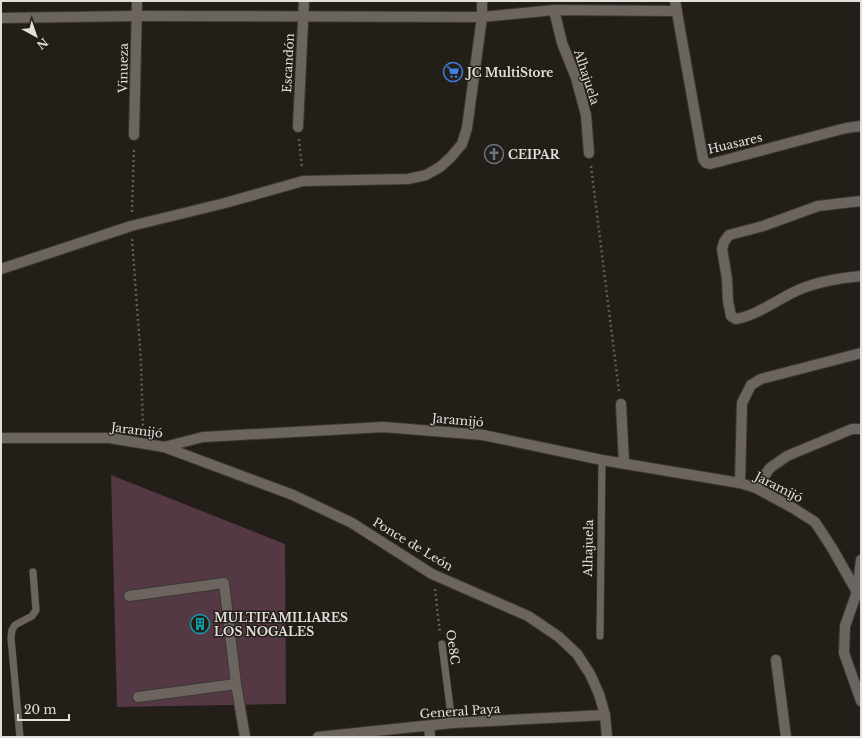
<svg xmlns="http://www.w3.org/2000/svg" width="862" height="738" font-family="'Libre Baskerville',serif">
  <rect width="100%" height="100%" fill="#231e18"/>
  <path fill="#543844" d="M111,475l174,69 1,160 -169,3z"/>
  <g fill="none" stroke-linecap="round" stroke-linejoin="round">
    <defs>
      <g id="lane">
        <path d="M600,636l2,-176"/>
        <path d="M442,644l10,79"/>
        <path d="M20,737l-9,-99 1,-8 3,-5 17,-9 4,-6 -3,-38"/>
      </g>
      <g id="street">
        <path d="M675,1l28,158 3,4 4,1 136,-36 15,-2"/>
        <path d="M554,10l8,33 14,35 10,37 3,38"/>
        <path d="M1,18l136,-2 345,1 72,-7 123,1"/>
        <path d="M298,127l6,-126"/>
        <path d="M134,135l3,-134"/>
        <path d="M861,201l-43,5 -55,20 -34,9 -5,7 -2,7 5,30 1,22 3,15 5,3c19,-3 38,-17 56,-26 19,-10 48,-15 69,-17"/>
        <path d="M1,269l130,-43 94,-23 78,-22 105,-2 18,-4 14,-8 10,-9 12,-14 5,-16 15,-111v-16"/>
        <path d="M621,404l3,59"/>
        <path d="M1,438h109l54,9 39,-10 180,-10 100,8 119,25 138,23 16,5 37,20 22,14 17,26 25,44 4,3"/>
        <path d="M164,447l129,48 59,28 80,51 96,42 31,21 18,17 13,20 9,20 6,21 2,22"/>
        <path d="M740,483l2,-80 9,-18 10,-6 100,-26"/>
        <path d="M756,488l14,-20 17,-12 65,-27h9"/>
        <path d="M861,560l-4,32 -12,34 -1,27 17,48"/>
        <path d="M129,596l95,-13 12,101"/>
        <path d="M776,660l10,77"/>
        <path d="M138,697l98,-13 9,53"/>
        <path d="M429,726l1,11"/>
        <path d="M318,737l134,-14 153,-8"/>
      </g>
    </defs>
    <use href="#lane" stroke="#3b3834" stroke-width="8"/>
    <use href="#street" stroke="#3b3834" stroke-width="12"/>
    <g stroke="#625d58" stroke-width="2.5" stroke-dasharray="2 3" stroke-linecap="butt">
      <path d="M299,139l3,29"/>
      <path d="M591,166l28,225"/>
      <path d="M132,212l2,-65"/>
      <path d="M132,239l9,122 2,69"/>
      <path d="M435,589l5,45"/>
    </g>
    <use href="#lane" stroke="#6c655f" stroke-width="7"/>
    <use href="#street" stroke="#6c655f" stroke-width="10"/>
  </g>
  <defs>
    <symbol id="supermarket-ring" viewBox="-11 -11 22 22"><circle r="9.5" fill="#231e18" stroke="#3f7fe0" stroke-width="1.5"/><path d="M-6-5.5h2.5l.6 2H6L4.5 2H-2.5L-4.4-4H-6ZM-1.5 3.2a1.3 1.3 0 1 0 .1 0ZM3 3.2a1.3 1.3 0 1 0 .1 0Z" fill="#3f7fe0"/></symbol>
    <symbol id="church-ring" viewBox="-11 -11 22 22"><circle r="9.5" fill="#231e18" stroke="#6b7280" stroke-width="1.5"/><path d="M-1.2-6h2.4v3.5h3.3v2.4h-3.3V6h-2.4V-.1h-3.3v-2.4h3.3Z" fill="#6b7280"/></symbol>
    <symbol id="building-ring" viewBox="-11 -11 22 22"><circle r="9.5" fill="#231e18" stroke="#0f9aa8" stroke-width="1.5"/><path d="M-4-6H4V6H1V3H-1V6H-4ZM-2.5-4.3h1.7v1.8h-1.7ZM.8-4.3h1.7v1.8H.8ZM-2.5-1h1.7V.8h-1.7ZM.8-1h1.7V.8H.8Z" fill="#0f9aa8"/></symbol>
  </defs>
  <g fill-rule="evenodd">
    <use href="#supermarket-ring" x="442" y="61" width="22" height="22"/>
    <use href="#church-ring" x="483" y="143" width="22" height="22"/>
    <use href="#building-ring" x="189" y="613" width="22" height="22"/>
  </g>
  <g text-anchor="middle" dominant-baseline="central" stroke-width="3" stroke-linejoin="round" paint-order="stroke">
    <g font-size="12" fill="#e3e0dc" stroke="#231e18">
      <text transform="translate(288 63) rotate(-87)">Escandón</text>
      <text transform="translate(123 68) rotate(-89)">Vinueza</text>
      <text transform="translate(587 77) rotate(72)">Alhajuela</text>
      <text transform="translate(735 143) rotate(-13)">Huasares</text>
      <text transform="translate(458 420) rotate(5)">Jaramijó</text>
      <text transform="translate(137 430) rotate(7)">Jaramijó</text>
      <text transform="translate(779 487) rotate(27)">Jaramijó</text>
      <text transform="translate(413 544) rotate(31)">Ponce de León</text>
      <text transform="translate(588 548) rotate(-89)">Alhajuela</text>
      <text transform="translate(453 647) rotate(82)">Oe8C</text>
      <text transform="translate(460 711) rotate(-4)">General Paya</text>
    </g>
    <g font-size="12" font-weight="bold" fill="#e3e0dc" stroke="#231e18" text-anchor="start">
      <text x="467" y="72">JC MultiStore</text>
      <text x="508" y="154">CEIPAR</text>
      <text x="214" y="617">MULTIFAMILIARES<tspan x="214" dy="14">LOS NOGALES</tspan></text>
    </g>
  </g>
  <rect width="862" height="738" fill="none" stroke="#e3e0dc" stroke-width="4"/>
  <g transform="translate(36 36) rotate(140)" stroke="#231e18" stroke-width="3" paint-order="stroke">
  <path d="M0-3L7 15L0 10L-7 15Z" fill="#e3e0dc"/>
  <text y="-6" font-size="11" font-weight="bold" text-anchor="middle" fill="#e3e0dc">N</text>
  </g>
  <path d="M18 714v6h51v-6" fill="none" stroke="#e3e0dc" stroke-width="2"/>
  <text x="24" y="714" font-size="12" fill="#e3e0dc" stroke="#231e18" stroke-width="3" paint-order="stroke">20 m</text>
</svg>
